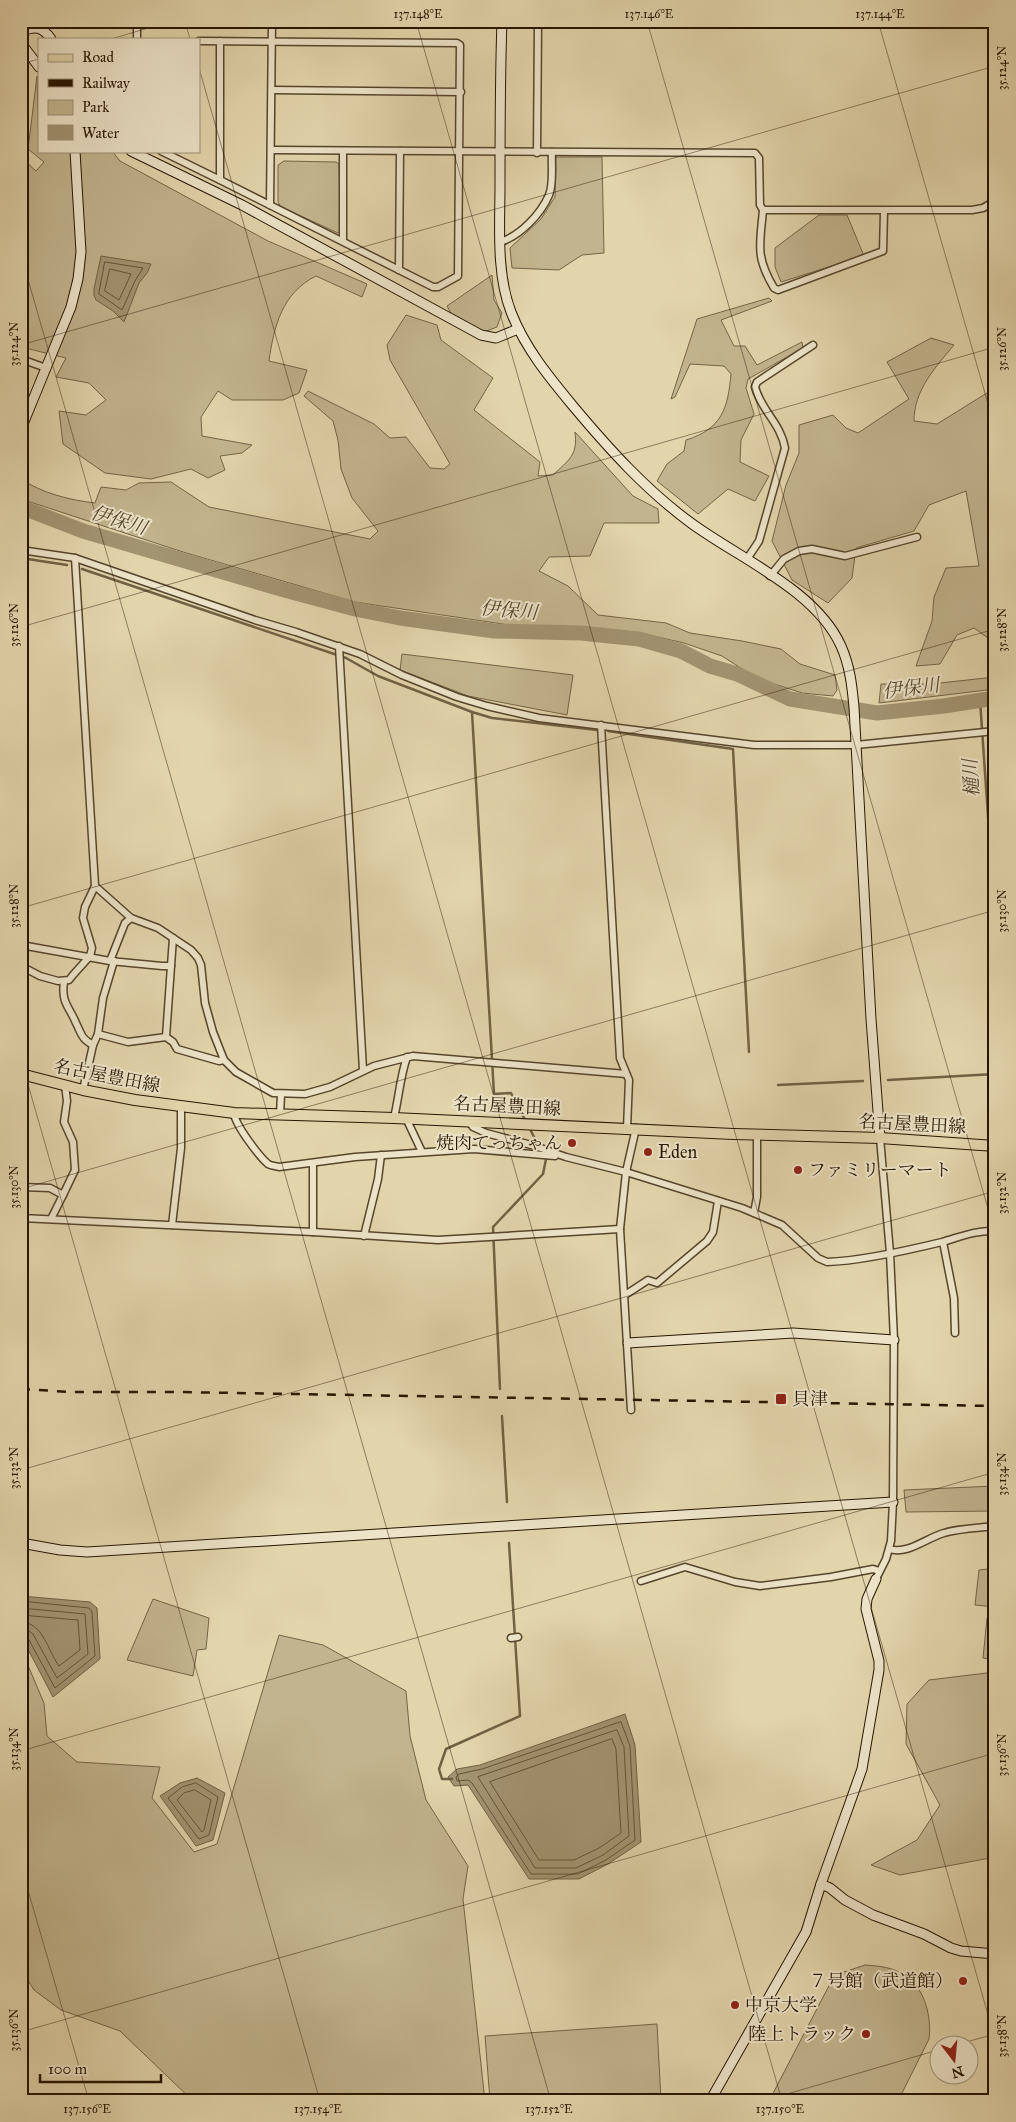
<svg xmlns="http://www.w3.org/2000/svg" width="1016" height="2122" font-family="'IM FELL Great Primer','Noto Serif JP',serif">
  <rect width="100%" height="100%" fill="#e2d4ab"/>
  <filter id="stains"><feTurbulence type="fractalNoise" baseFrequency=".004" numOctaves="4"/><feColorMatrix values="0 0 0 0 .2 0 0 0 0 .09 0 0 0 0 .02 0 0 0 .5 -.17"/></filter>
  <radialGradient id="worn" r=".72"><stop offset=".6" stop-color="#630" stop-opacity="0"/><stop offset="1" stop-color="#630" stop-opacity=".3"/></radialGradient>
  <g fill="#c2b48e" stroke="#746447">
    <path d="M37,76l2,75h73l8,10 148,80 99,43 -5,13 -46,-21c-34,17 -42,50 -47,85l38,9 -8,23 -16,7h-51l-14,-9 -17,26 1,19 50,9 -10,8 -22,3 5,14 -17,8 -17,-9 -40,10 -46,-6 -42,-29 -4,-33 27,4 20,-15 -17,-17 -33,-6 10,-19 -45,-11v-152h4l-3,-24 2,-11 12,11 8,-9 -16,-13z"/>
    <path d="M556,157h46l2,96 -22,2 -23,15 -47,-2 -2,-20 31,-29 14,-22z"/>
    <path d="M284,161l52,1 3,2 2,67 -3,2 -57,-26 -3,-5v-37z"/>
    <path d="M819,215h28l17,41 -83,26 -6,-15v-19z"/>
    <path d="M492,275l2,25 8,13 -5,14 -13,5 -31,-15 -6,-11z"/>
    <path d="M769,298l3,3 -51,19 13,26h11l12,19 45,-23 1,6 -55,31 -2,9 8,26 -13,26 -1,22 29,14 -14,25 -27,-12 -30,25 -41,-33 10,-17 17,-13 2,-11c36,-11 42,-32 45,-66l-7,-8 -34,-2 -15,33 -4,2 26,-80z"/>
    <path d="M406,315l31,10 4,15 52,38 -19,32 66,52 -2,14 15,-1c16,-15 25,-20 22,-43l58,64 25,13 1,14h-55l-14,33 -41,1 -10,14 29,15 30,29 68,8 24,10 52,8 39,8 19,15 35,11 2,15 -4,6 -31,-3 -46,-15 -34,-22 -38,-13 -35,-8 -64,-7 -69,-2 -161,-24 -172,-50 -162,-53v-20c21,14 48,21 74,24l6,-16 25,3 13,-7 32,-1 38,25 161,32 8,-8 -26,-33 -11,-29 -3,-29 -5,-19 -29,-25 4,-5 66,33 16,14 16,-1 24,31 14,1 6,-5 -60,-104 -3,-15z"/>
    <path d="M931,338l23,7c-19,23 -40,45 -40,76l23,3 58,-36v255l-21,-15 -17,7 -17,29 -24,2 16,-45 2,-24 12,-29 33,-2 -13,-75 -37,14 -15,26 -58,17 -4,30 -24,25 -36,-23 -20,-39 14,-56 13,-32v-28l34,-10 13,13 12,5 51,-34 -22,-37z"/>
    <path d="M402,654l171,21 -6,40 -99,-19 -68,-26z"/>
    <path d="M995,677v12l-116,14 2,-19h50z"/>
    <path d="M995,1486v25l-89,1 -2,-22z"/>
    <path d="M995,1568v39l-20,-2 4,-35z"/>
    <path d="M153,1599l56,19 -3,31 -9,1 -4,26 -66,-16z"/>
    <path d="M987,1618h8v42l-12,-2z"/>
    <path d="M279,1635l44,10 83,46 4,45 16,64 42,66 -5,33 22,202h-292l-73,-70 -59,-21 -27,-20 -13,-21v-320l23,54 3,33 30,26 83,5 -8,31 42,54 23,-8z"/>
    <path d="M995,1672v182l-5,4 -90,17 -29,-10 46,-25 23,-35 -34,-61 1,-40 22,-24z"/>
    <path d="M865,1965c14,1 28,2 41,11 19,12 26,43 23,63l-31,62h-129l64,-123 8,-5z"/>
    <path d="M657,2024l4,77h-171l-5,-65z"/>
  </g>
  <g fill="#a29371" stroke="#716144">
    <path d="M101,256l50,8 -4,9 -8,10 -15,39 -11,-11 -17,-11 -2,-5v-6z"/>
    <path d="M21,1596l69,6 7,6 3,51 -47,38 -32,-61z"/>
    <path d="M625,1714l10,31 6,97 -33,22 -29,15h-50l-61,-94 -14,1 -6,-9 9,-8 23,-4z"/>
    <path d="M197,1778l28,15 -12,47 -17,6 -36,-50 20,-13z"/>
  </g>
  <g fill="none" stroke-linecap="round" stroke-linejoin="round">
    <g stroke="#645438" stroke-width="1">
      <path d="M105,262l38,6 -8,13 -13,29 -23,-16z"/>
      <path d="M110,269l21,5 -12,26 -14,-9z"/>
      <path d="M21,1601l68,7 3,4 3,44 -40,32 -27,-50 -7,-3"/>
      <path d="M21,1608l64,6 3,40 -31,24 -24,-44 -5,-4 -7,-1"/>
      <path d="M21,1615l57,5 2,30 -21,16c-11,-15 -16,-44 -38,-44"/>
      <path d="M621,1722l9,24 5,94 -29,20 -28,14h-47l-59,-91 -4,-3 -11,1 -1,-4 3,-3 23,-5z"/>
      <path d="M617,1730l7,17 5,89 -26,19 -27,13h-41l-57,-91z"/>
      <path d="M612,1739l4,10 5,84 -22,15 -25,12h-35l-49,-78z"/>
      <path d="M196,1783l22,14 -9,38 -10,4 -31,-41 14,-11z"/>
      <path d="M195,1790l16,10 -7,30 -2,2 -25,-32 7,-7z"/>
    </g>
    <g stroke="#716144" stroke-width="2.5">
      <path d="M21,558l46,7"/>
      <path d="M82,569l264,89 32,18 94,36 22,382 17,-1 14,27"/>
      <path d="M980,700l12,174 3,69"/>
      <path d="M472,712l20,6 105,12"/>
      <path d="M608,731l125,18 16,303"/>
      <path d="M888,1080l107,-6"/>
      <path d="M778,1085l85,-4"/>
      <path d="M529,1127l9,18"/>
      <path d="M500,1389l-7,-162 50,-53 3,-15 -2,-3"/>
      <path d="M502,1416l5,86"/>
      <path d="M452,1779h-10l-3,-10 7,-20 74,-33 -11,-173"/>
    </g>
    <path stroke="#a29371" stroke-width="15" d="M21,507l62,24 198,58 74,20 45,9 94,13 87,2 58,6 42,12 29,15 27,8 53,25 87,14 67,-7 51,-8"/>
    <defs>
      <g id="street">
        <path d="M137,39v-18"/>
        <path d="M199,41l258,2 3,2 -2,231 -20,11h-5l-213,-107v-139"/>
        <path d="M272,90l189,2"/>
        <path d="M272,150l483,3 4,5 1,47 3,5h209l11,-2 12,-7"/>
        <path d="M161,151l59,29"/>
        <path d="M537,153l1,-132"/>
        <path d="M270,205l2,-184"/>
        <path d="M763,210c-3,35 -8,46 11,78l4,2 105,-39 1,-39"/>
        <path d="M343,241v-90"/>
        <path d="M500,242c20,-6 41,-28 49,-47 5,-12 2,-30 3,-43"/>
        <path d="M399,270l1,-119"/>
        <path d="M21,359l25,9"/>
        <path d="M21,550l54,8 180,62 41,12 64,22 42,21 55,22 30,9 52,12 215,27h102l139,-14"/>
        <path d="M75,558l20,328 36,32 27,10 33,22 7,8 3,7 4,38 8,29 11,28 12,12 37,21 32,1 25,-7 44,-21 39,-10 213,18"/>
        <path d="M747,559l12,-18 26,-93c-4,-24 -24,-38 -30,-61l2,-5 56,-37"/>
        <path d="M770,576l14,-17 15,-8 13,-2 33,7 72,-19"/>
        <path d="M339,646l24,424"/>
        <path d="M601,725l19,333 9,22 -2,48"/>
        <path d="M21,945l89,16 52,5h9l2,-28"/>
        <path d="M110,961l15,-38 6,-5"/>
        <path d="M21,966l19,10 18,5 11,-1 4,-5 17,-19 2,-8 -9,-30 2,-11 10,-21"/>
        <path d="M171,966l-5,71 7,5 4,7 42,12 5,-1"/>
        <path d="M64,982c-3,21 5,24 12,41 6,12 5,15 17,22"/>
        <path d="M98,1034l30,8 38,-5"/>
        <path d="M83,1090l10,-45 5,-11 5,-36 11,-37"/>
        <path d="M234,1113c1,12 25,43 34,51 3,2 8,2 11,3l76,-10 119,-8 81,7"/>
        <path d="M280,1114l1,-19"/>
        <path d="M394,1118c5,-21 6,-41 13,-61"/>
        <path d="M406,1118l16,34"/>
        <path d="M469,1121l4,6 13,6 49,13 31,11 60,15 116,36 40,17 36,33 9,4c33,-1 82,-12 115,-20 18,-5 34,-12 53,-11"/>
        <path d="M313,1163v69"/>
        <path d="M21,1187l29,1 13,7 -12,24"/>
        <path d="M63,1195l12,-25 -2,-28 -9,-20 3,-21 -2,-16"/>
        <path d="M754,1213l3,-16v-62"/>
        <path d="M21,1218l292,14 125,8 182,-11"/>
        <path d="M172,1225l9,-77v-41"/>
        <path d="M364,1236l14,-57 3,-24"/>
        <path d="M943,1242l11,56 1,35"/>
        <path d="M625,1295l23,-15 9,3 50,-42 6,-9 5,-31"/>
        <path d="M631,1410l-11,-181 6,-57 10,-44"/>
        <path d="M889,1549c19,6 37,-11 55,-16 16,-5 34,-5 51,-7"/>
        <path d="M876,1579l10,-20 5,-18 2,-39 1,-162 -4,-87 -10,-115"/>
        <path d="M641,1581l44,-14 50,15 25,4 71,-9 42,-8 6,2"/>
        <path d="M511,1638l7,-1"/>
      </g>
      <g id="secondary">
        <path d="M502,21c-2,55 -2,109 -2,163 0,42 -4,89 11,128 14,36 38,65 62,94 36,43 73,84 118,117 49,36 125,67 150,123 9,20 11,40 13,61l17,312 9,119"/>
        <path d="M21,32c14,-7 22,-5 30,7"/>
        <path d="M21,43l18,24"/>
        <path d="M131,151l111,54 239,130 15,3 22,-9"/>
        <path d="M21,429l50,-122 7,-28 3,-27 -6,-101"/>
        <path d="M628,1343l165,-10 101,7"/>
        <path d="M21,1543l39,7 27,2 806,-50"/>
        <path d="M821,1884l9,4 15,12 28,15 51,19 27,14 10,3 34,3"/>
        <path d="M710,2101l96,-169 15,-48 41,-115 17,-99v-9l-13,-52 1,-10 9,-20"/>
      </g>
      <path id="primary" d="M21,1074l62,16 52,10 99,13 160,5 339,16 147,4 115,8"/>
    </defs>
    <use href="#street" stroke="#56452b" stroke-width="9"/>
    <use href="#secondary" stroke="#271500" stroke-width="11"/>
    <use href="#primary" stroke="#271500" stroke-width="12"/>
    <use href="#street" stroke="#ece3c8" stroke-width="6"/>
    <use href="#secondary" stroke="#ece3c8" stroke-width="9"/>
    <use href="#primary" stroke="#e2d4ab" stroke-width="10"/>
    <path stroke="#271500" stroke-width="2.5" stroke-dasharray="9 9" stroke-linecap="butt" d="M21,1389l50,3h107l817,14"/>
  </g>
  <path fill="none" stroke="#271500" stroke-width="1" stroke-opacity="0.45" d="M185,21l5,18M416,21l579,2018M647,21l348,1212M878,21l117,407M111,39l61,-18M21,64l18,-5M199,68l583,2033M21,255l530,1846M21,345l974,-279M21,627l974,-280M21,908l974,-279M21,1060l299,1041M21,1189l974,-279M21,1470l974,-279M21,1751l974,-279M21,1866l68,235M21,2032l974,-279M959,2044l36,-10M763,2101l175,-51"/>
  <g fill="#8f2418" stroke="#ece3c8" stroke-width="2">
    <circle cx="572" cy="1143" r="5"/>
    <circle cx="648" cy="1152" r="5"/>
    <circle cx="798" cy="1170" r="5"/>
    <rect x="775" y="1393" width="12" height="12" rx="2.5"/>
    <circle cx="963" cy="1981" r="5"/>
    <circle cx="735" cy="2005" r="5"/>
    <circle cx="866" cy="2034" r="5"/>
  </g>
  <g text-anchor="middle" dominant-baseline="central" stroke-width="4" stroke-linejoin="round" paint-order="stroke">
    <g font-size="18" fill="#271500" stroke="#ece3c8">
      <text transform="translate(107 1076) rotate(11)">名古屋豊田線</text>
      <text transform="translate(507 1106) rotate(3)">名古屋豊田線</text>
      <text transform="translate(912 1124) rotate(3)">名古屋豊田線</text>
    </g>
    <g font-size="18" fill="#271500" stroke="#ece3c8" text-anchor="start">
      <text x="562" y="1143" text-anchor="end">焼肉てっちゃん</text>
      <text x="658" y="1152">Eden</text>
      <text x="808" y="1170">ファミリーマート</text>
      <text x="792" y="1399">貝津</text>
      <text x="953" y="1981" text-anchor="end">７号館（武道館）</text>
      <text x="745" y="2005">中京大学</text>
      <text x="856" y="2034" text-anchor="end">陸上トラック</text>
    </g>
    <g font-size="19" font-style="italic" fill="#58472d" stroke="#ece3c8">
      <text transform="translate(119 520) rotate(17)">伊保川</text>
      <text transform="translate(509 610) rotate(5)">伊保川</text>
      <text transform="translate(911 688) rotate(-7)">伊保川</text>
      <text transform="translate(971 778) rotate(-94)">樋川</text>
    </g>
  </g>
  <rect width="1016" height="2122" fill="none" stroke="#e2d4ab" stroke-width="55"/>
  <rect x="38" y="38" width="162" height="115" fill="#ece3c8" stroke="#9d9178"/>
  <rect x="48" y="54" width="25" height="8" fill="#e2d4ab" stroke="#9d9178"/>
  <text x="82" y="62" font-size="15" fill="#271500">Road</text>
  <rect x="48" y="79" width="25" height="8" fill="#271500" stroke="#9d9178"/>
  <text x="82" y="88" font-size="15" fill="#271500">Railway</text>
  <rect x="48" y="100" width="25" height="15" fill="#c2b48e" stroke="#9d9178"/>
  <text x="82" y="112" font-size="15" fill="#271500">Park</text>
  <rect x="48" y="125" width="25" height="15" fill="#a29371" stroke="#9d9178"/>
  <text x="82" y="138" font-size="15" fill="#271500">Water</text>
  <g transform="translate(954 2060) rotate(164)"><circle r="24" fill="#ece3c8" stroke="#9d9178"/>
  <path d="M0-4L9 19L0 12L-9 19Z" fill="#8f2418"/>
  <text y="-8" font-size="14" font-weight="bold" text-anchor="middle" fill="#271500">N</text>
  </g>
  <path d="M40 2074v8h121v-8" fill="none" stroke="#271500" stroke-width="2.5"/>
  <text x="48" y="2074" font-size="15" fill="#271500" stroke="#ece3c8" stroke-width="4" paint-order="stroke">100 m</text>
  <rect x="28" y="28" width="960" height="2066" fill="none" stroke="#271500" stroke-width="2"/>
  <g font-size="12" text-anchor="middle" fill="#271500">
    <text x="418" y="18">137.148°E</text>
    <text x="649" y="18">137.146°E</text>
    <text x="880" y="18">137.144°E</text>
    <text transform="translate(1002 68) rotate(-90)" y="4">35.124°N</text>
    <text transform="translate(14 344) rotate(-90)" y="4">35.124°N</text>
    <text transform="translate(1002 349) rotate(-90)" y="4">35.126°N</text>
    <text transform="translate(14 625) rotate(-90)" y="4">35.126°N</text>
    <text transform="translate(1002 630) rotate(-90)" y="4">35.128°N</text>
    <text transform="translate(14 906) rotate(-90)" y="4">35.128°N</text>
    <text transform="translate(1002 911) rotate(-90)" y="4">35.130°N</text>
    <text transform="translate(14 1187) rotate(-90)" y="4">35.130°N</text>
    <text transform="translate(1002 1193) rotate(-90)" y="4">35.132°N</text>
    <text transform="translate(14 1468) rotate(-90)" y="4">35.132°N</text>
    <text transform="translate(1002 1474) rotate(-90)" y="4">35.134°N</text>
    <text transform="translate(14 1749) rotate(-90)" y="4">35.134°N</text>
    <text transform="translate(1002 1755) rotate(-90)" y="4">35.136°N</text>
    <text transform="translate(14 2030) rotate(-90)" y="4">35.136°N</text>
    <text transform="translate(1002 2036) rotate(-90)" y="4">35.138°N</text>
    <text x="87" y="2113">137.156°E</text>
    <text x="318" y="2113">137.154°E</text>
    <text x="549" y="2113">137.152°E</text>
    <text x="780" y="2113">137.150°E</text>
  </g>
  <rect width="100%" height="100%" filter="url(#stains)"/>
  <rect width="100%" height="100%" fill="url(#worn)"/>
</svg>
